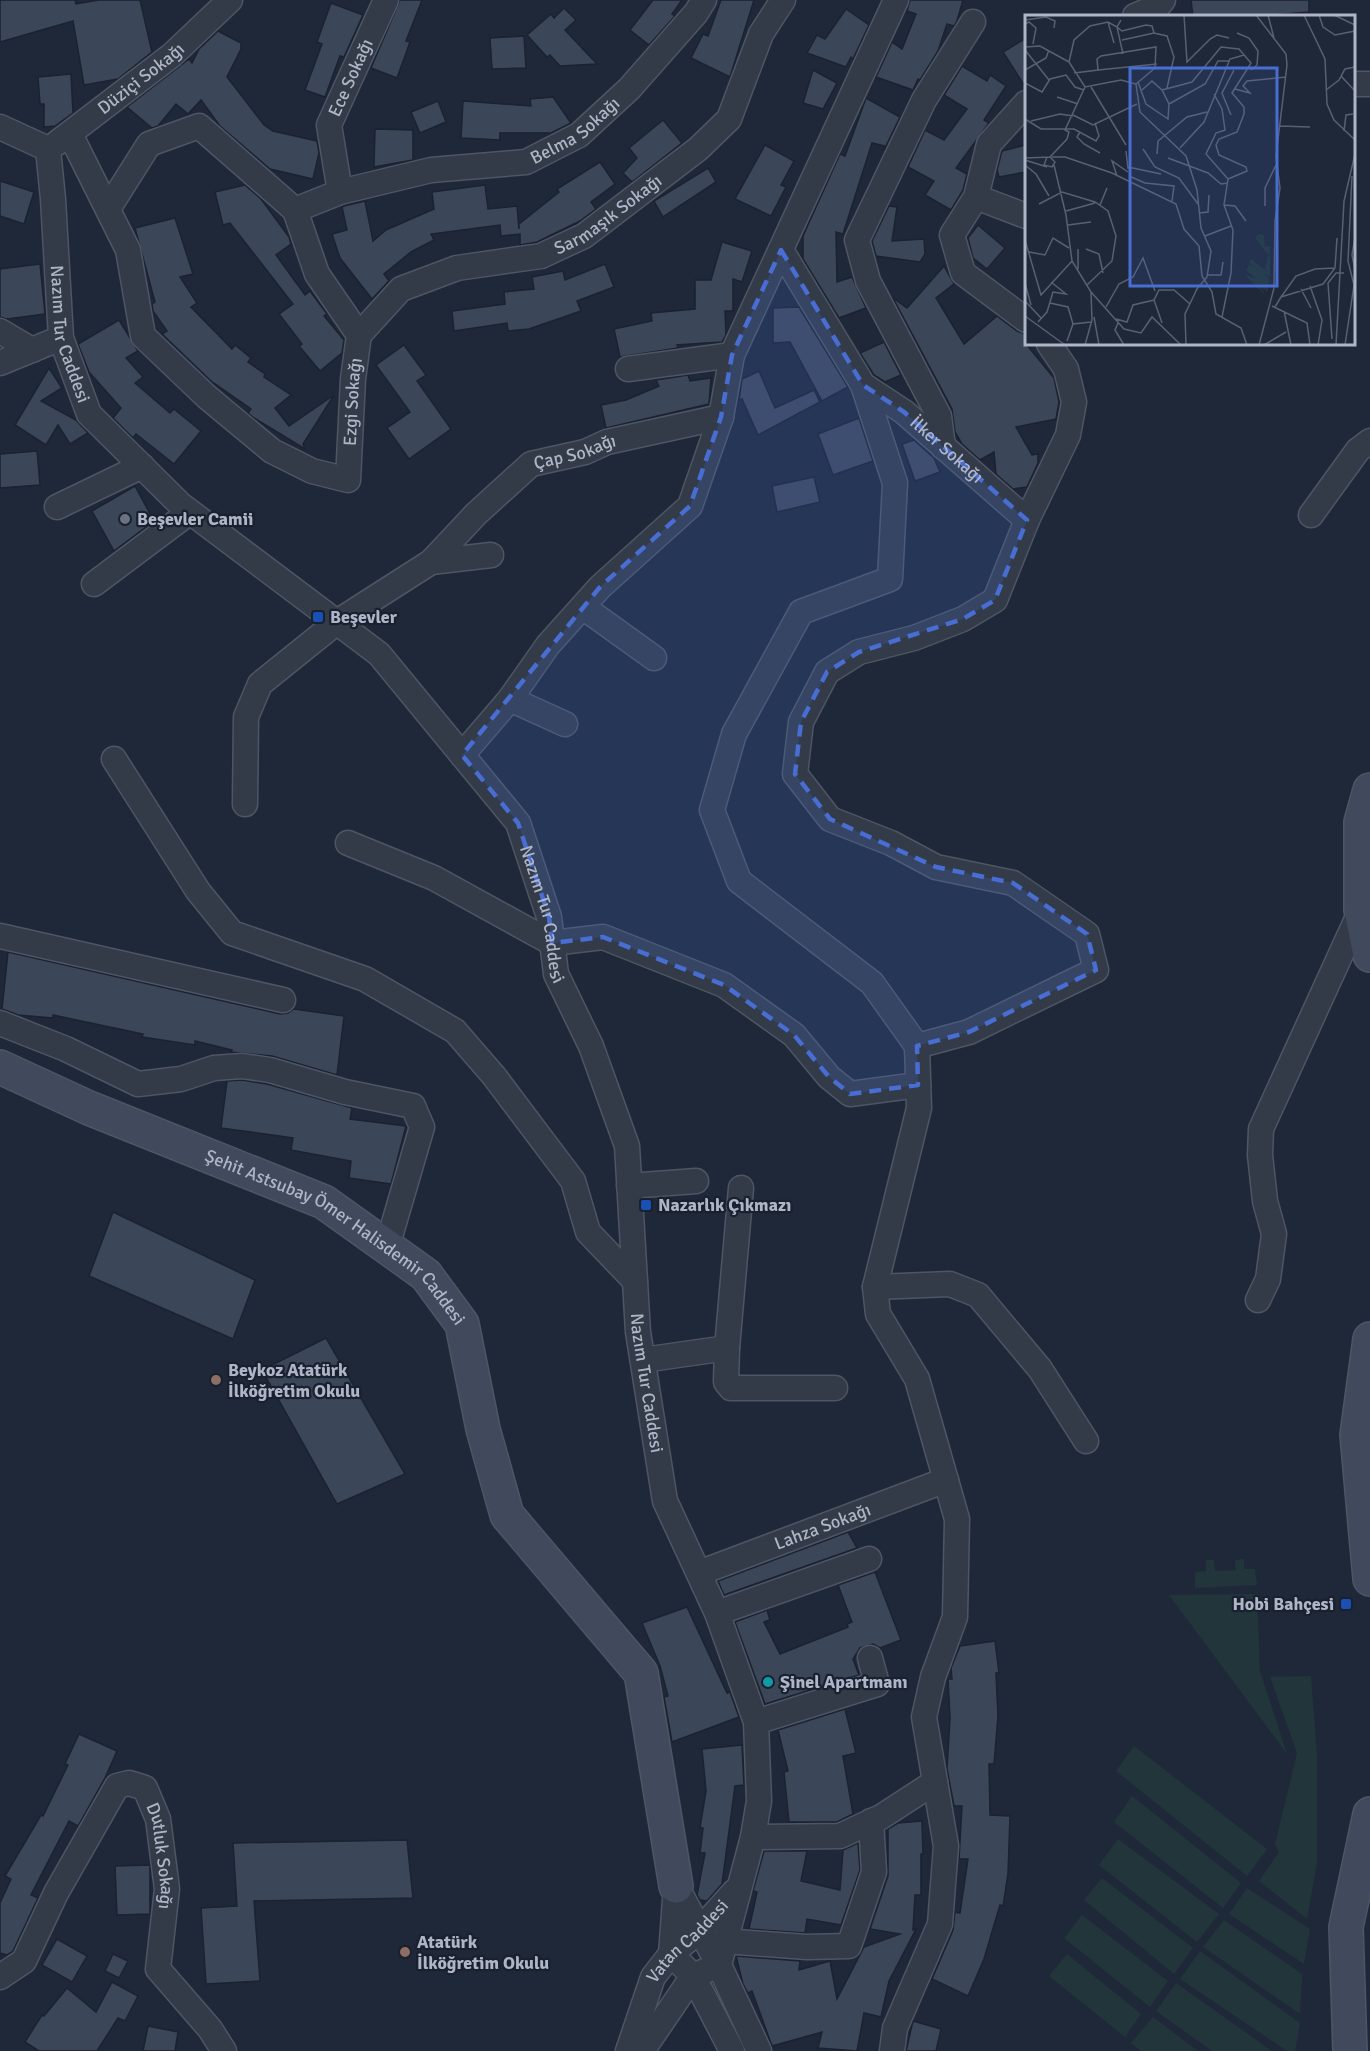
<svg xmlns="http://www.w3.org/2000/svg" width="1370" height="2051" font-family="Signika,sans-serif">
  <rect width="100%" height="100%" fill="#1f2839"/>
  <g fill="#21353a">
    <path d="M1244,1559v10h11l2,16 -62,3v-16l11,-1v-11h8l1,11 21,-1 -1,-10z"/>
    <path d="M1257,1594l3,77 27,83 -118,-159z"/>
    <path d="M1311,1676l6,79v108l-10,56 -48,-38 20,-29 -4,-8 22,-91 -27,-76z"/>
    <path d="M1134,1746l133,103 -20,27 -131,-105z"/>
    <path d="M1132,1796l109,87 -18,25 -109,-86z"/>
    <path d="M1118,1839l101,75 -22,28 -98,-77z"/>
    <path d="M1102,1878l91,70 -19,26 -90,-74z"/>
    <path d="M1247,1888l63,41 -6,35 -75,-50z"/>
    <path d="M1082,1915l86,66 -18,26 -86,-69z"/>
    <path d="M1224,1920l78,54 -2,40 -97,-67z"/>
    <path d="M1200,1951l100,72 -5,28h-8l-107,-72z"/>
    <path d="M1067,1954l74,60 -16,23 -76,-61z"/>
    <path d="M1176,1983l96,68h-60l-56,-40z"/>
    <path d="M1153,2017l45,34h-57l-10,-8z"/>
  </g>
  <g fill="#3b4659" stroke="#1b2230" stroke-width="1.5">
    <path d="M0,0h75l1,4 23,-4h41l12,52 -34,27 -34,6 -11,-64 -73,21z"/>
    <path d="M400,0h22l-16,41 4,1 -13,36 -26,-10z"/>
    <path d="M653,0h29l-10,14 3,2 -26,29 -19,-15z"/>
    <path d="M721,0h33l-24,77 -39,-19 12,-24 5,2z"/>
    <path d="M910,0h53l-6,21 -3,5 -7,-2 -9,27 -18,29 -2,-1 -5,11 -37,-13 16,-35 10,7 14,-35 -9,-3z"/>
    <path d="M1191,0h118v12l-49,4h-67z"/>
    <path d="M331,3l32,12 -19,42 -4,-1 -15,41 -20,-7 17,-46 -5,-2z"/>
    <path d="M564,8l12,12 -11,10 32,34 -37,2 -10,-11 -3,2 -20,-22 24,-21 3,4z"/>
    <path d="M846,9l23,16 -16,34 -2,-2 -5,10 -39,-14 10,-18 8,4z"/>
    <path d="M218,31l23,12v6l-14,28 37,48 9,6 44,10 2,12 -6,26 -43,-10 -50,-43 -19,-26 -13,14 -12,-10 -18,22 -6,2 -25,-21 62,-48 3,4 7,-14z"/>
    <path d="M524,36l2,32 -34,1 -2,-31z"/>
    <path d="M1026,38v50l-23,-36z"/>
    <path d="M962,66l25,15 3,-6 16,11 -22,34 5,3 -33,45 11,6 -4,16 -12,20 -26,-15 9,-14 -26,-14 17,-37 19,10 23,-31 -23,-14z"/>
    <path d="M813,70l24,13 -14,26 -20,-6z"/>
    <path d="M71,74l2,39 -18,13 -11,1v-23h-4l-2,-27z"/>
    <path d="M553,97l18,26 -20,10h-51v7l-39,-2 2,-37 68,5 -1,-7z"/>
    <path d="M866,98l34,19 -16,33 1,-4 -13,-3 -29,91 -7,-2 1,50 15,-5 14,31 -27,10 -36,-59v-23l37,-82 5,2z"/>
    <path d="M438,101l8,21 -26,11 -9,-21z"/>
    <path d="M663,120l19,23 -50,39 -9,-9 14,-15 -8,-10z"/>
    <path d="M375,129l38,1v30l-39,7z"/>
    <path d="M765,145l29,16 -13,24 5,2 -15,29 -36,-17z"/>
    <path d="M1026,145v27l-27,5 -2,-7 5,-19z"/>
    <path d="M600,162l15,22 -24,18 5,7 -16,12 -43,21 -17,3v-11l-19,2 -1,-11 -69,9 3,6 -23,12 -27,22 5,7 -17,18 -32,-41 -8,-24 15,-4 -5,-23 2,-1 21,-5 8,40 13,-11 48,-21 -2,-17 53,-7 3,24 29,-3 2,23v-5l40,-32 -2,-3z"/>
    <path d="M708,168l8,14 -53,35 -9,-16z"/>
    <path d="M0,181l34,11 -10,32 -24,-8z"/>
    <path d="M245,185l16,14 28,38 2,7 -15,11 29,40 5,-4 17,23 -3,2 20,24 -2,13 -22,18 -21,-25 3,-2 -23,-30 14,-10 -63,-81 -7,2 -8,-33z"/>
    <path d="M889,206l8,1 -5,34 32,-2 1,15 -5,8 -44,-6 -4,-15z"/>
    <path d="M175,218l18,56 -13,3 17,26 -6,4 41,42 3,-4 16,13 -3,4 17,12 -1,3 27,18 -16,13 14,18 45,-31 -31,49 2,5 -51,-31 -6,-5 3,-4 -40,-28 -49,-47 5,-3 -14,-20 -1,-7 3,-2 -20,-74z"/>
    <path d="M978,225l27,23 -18,21 -14,-11 -5,-20z"/>
    <path d="M722,242l30,9 -10,31 -9,-3v32h-8l1,24 -4,7 -45,3 1,3 -58,9 -6,-28 38,-8 -1,-8 44,-4v-29h16z"/>
    <path d="M40,264l5,50 -38,5 -7,-2v-48z"/>
    <path d="M605,264l9,23 -37,14 4,10 -52,18 -21,2 -1,-8 -53,8 -2,-20 53,-7 -1,-12 30,-3 -2,-12 31,-6 2,9z"/>
    <path d="M944,266l10,18 -18,14 28,46 33,-28 20,15 9,3v10l28,34 5,24 -3,17 -40,8 16,28 6,-1v9l-11,24 -14,2 -17,-15 -2,-22 -14,8 -18,-16 -7,-12 -3,-23 -59,-111 14,10z"/>
    <path d="M799,307l49,80 -26,14 -32,-59 -17,1v-35z"/>
    <path d="M119,320l19,31 -12,7 17,19 -8,6 35,30 4,-4 27,22 -27,33 -38,-30 -3,4 -20,-20 8,-10 -32,-36 -11,-28z"/>
    <path d="M884,342l17,33 -16,7 -11,-7 -14,-22z"/>
    <path d="M404,345l22,30 -9,6 34,48 -42,30 -22,-31 23,-16 -34,-47z"/>
    <path d="M49,368l13,20 -21,13 35,19 12,13 -18,11 -12,-19 -12,20 -31,-20z"/>
    <path d="M759,371l16,37 39,-18 6,12 -62,33 -16,-36 -3,1 3,-21z"/>
    <path d="M688,375l2,6 21,-3 -2,26 -103,24 -5,-23 25,-5 33,-14 -3,-6z"/>
    <path d="M859,418l14,43 -40,14 -15,-41z"/>
    <path d="M914,440l20,18 6,14 -25,9 -13,-37z"/>
    <path d="M37,451l3,34 -40,3v-34z"/>
    <path d="M814,477l6,25 -43,10 -5,-26z"/>
    <path d="M135,486l19,35 -40,30 -22,-40z"/>
    <path d="M8,952l272,62 8,-1 6,-4 50,7 -7,59 -65,-19 -41,-4 1,-2 -37,-9v4l-53,-8 1,-3 -90,-19v3l-35,-3 -16,-6z"/>
    <path d="M242,1080l25,4 85,24 -2,11 56,7 -15,58 -42,-6 2,-17 -60,-11 2,-12 -72,-10 6,-47z"/>
    <path d="M113,1212l142,68 -22,59 -144,-63z"/>
    <path d="M326,1338l79,136 -68,30 -75,-134z"/>
    <path d="M848,1532l9,16 -133,47 -6,-14z"/>
    <path d="M875,1572l26,68 -21,8 -7,-4 -13,4 -7,11 6,16 -94,29 -30,-82 32,-12 3,10 -6,2 16,32 68,-27 -1,-3 5,-2 -14,-37z"/>
    <path d="M687,1607l40,86 3,-1 9,25 -67,25 -8,-45 4,-1 -8,-30 -18,-43z"/>
    <path d="M995,1641l4,32h-3l2,43 -4,48h-5l1,51 20,1 -2,58 -5,32 -3,-1 -16,54 -16,37 -36,-17 21,-49 2,-18 5,1 8,-54h-9l3,-53h-8l-7,-37 3,-51 -2,-39h4l-1,-11 9,-22z"/>
    <path d="M845,1709l11,44 -13,3 10,58 -16,8h-48l-5,-50 4,-1 -10,-41z"/>
    <path d="M79,1734l38,17 -12,27 -27,48 -9,-5 -38,74 7,3 -25,53 -6,4 -7,-2v-50l11,-24 -6,-3 36,-61 2,1 25,-51 -3,-1z"/>
    <path d="M742,1745l2,40 -9,1 -13,98 -15,17 -7,-1 -3,-5 8,-42h-5l3,-25h-3l6,-37 -4,-42z"/>
    <path d="M922,1821l1,33h-2v41h-6l-2,35 3,-1 -27,52 -8,36 -17,-4 -7,38 -39,-3 4,-16 -50,14 -20,-55 -4,2 -5,-9 -7,-28 64,5 -1,9 31,-9 7,38 27,-52 36,-13 -30,-5 18,-53v-47l10,-6z"/>
    <path d="M407,1840l6,58 -159,3 6,80 -54,3 -5,-76 36,-2 -4,-63z"/>
    <path d="M858,1843l2,27 -19,55 -34,-6 -2,14 -56,-4 8,-37 -4,-1 11,-40h43l-6,30 39,9 3,-40z"/>
    <path d="M150,1865v49l-33,1 -2,-49z"/>
    <path d="M57,1939l30,17 -15,26 -30,-17z"/>
    <path d="M113,1954l15,7 -9,17 -14,-7z"/>
    <path d="M112,1982l26,14 -13,25 -7,-3 -21,33h-58l-14,-9 17,-27 2,1 23,-28 29,24z"/>
    <path d="M913,2021l28,8 -5,22h-30z"/>
    <path d="M148,2026l30,6 -3,19h-32z"/>
  </g>
  <g fill="none" stroke-linecap="round" stroke-linejoin="round">
    <defs>
      <g id="street">
        <path d="M1135,16l23,-10 5,-6"/>
        <path d="M1354,84h16"/>
        <path d="M1026,103l-37,41 -13,53 -24,38 11,38 63,47"/>
        <path id="s1" d="M0,127l48,22 5,50 8,139 28,76 92,91 198,149 139,169 31,94 7,57 35,72 36,100 11,186 27,169 52,112 39,109 3,79 -6,36 -34,128 -26,11 -51,75"/>
        <path id="s2" d="M70,134l58,116 15,86 64,61 65,54 40,20 36,9 5,-101 6,-44 -42,-61 -22,-64 -96,-84 -50,18 -41,65"/>
        <path id="s3" d="M57,143l115,-88 58,-55"/>
        <path id="s4" d="M340,192l-11,-67 57,-125"/>
        <path d="M976,197l50,19"/>
        <path id="s5" d="M295,210l45,-18 91,-22 95,-8 53,-27 50,-46 67,-76 8,-13"/>
        <path d="M781,250l82,135 32,98 -5,96 -89,33 -67,122 -22,76 27,71 133,102 45,63 2,62 -44,179 3,27 39,65 40,140 -2,98 -22,60 -9,40 22,129 -6,78 -45,104 -3,23"/>
        <path d="M0,331l32,19"/>
        <path id="s6" d="M359,335l42,-46 56,-21 84,-12 43,-20 114,-87 31,-30 32,-85 22,-34"/>
        <path d="M0,363l61,-25"/>
        <path d="M628,369l104,-14"/>
        <path id="s7" d="M863,385l41,27 123,108"/>
        <path d="M943,447l-4,-31 -71,-135 -11,-41 67,-140 49,-78"/>
        <path d="M57,507l85,-41"/>
        <path d="M1311,515l47,-65 12,-9"/>
        <path d="M431,562l60,-7"/>
        <path d="M94,584l96,-72"/>
        <path d="M583,607l71,51"/>
        <path d="M510,699l55,25"/>
        <path d="M462,755l48,-56 38,-54 52,-58 90,-81 31,-89 11,-62 164,-355"/>
        <path d="M114,759l84,132 34,42 133,46 90,52 39,45 79,105 15,51 47,49"/>
        <path id="s8" d="M245,804l1,-87 14,-33 77,-62 94,-60 45,-48 55,-50 54,-12 22,-10 114,-25"/>
        <path d="M348,843l86,35 118,65 51,-6 121,48 70,50 35,42 21,17 68,-9"/>
        <path d="M0,936l283,64"/>
        <path d="M0,1023l66,26 72,35 43,-5 33,-11 28,-2 28,4 75,22 68,14 9,21 -35,120"/>
        <path d="M917,1046l52,-14 127,-62 -9,-36 -74,-51 -77,-16 -45,-24 -61,-24 -35,-45 6,-52 26,-50 32,-20 55,-14 49,-19 32,-19 32,-80 41,-85 6,-33 -8,-33 -17,-25"/>
        <path d="M629,1186l67,-5"/>
        <path d="M875,1287l75,-3 28,11 62,74 46,72"/>
        <path d="M1258,1300l10,-21 6,-45 -9,-33 -5,-46 1,-26 100,-219"/>
        <path d="M727,1348l-1,34 5,6h104"/>
        <path d="M643,1360l84,-12 14,-160"/>
        <path id="s9" d="M699,1573l247,-93"/>
        <path d="M717,1613l152,-54"/>
        <path d="M756,1722l121,-38 -7,-26"/>
        <path d="M753,1837l87,-1 41,-19 54,-35"/>
        <path d="M676,1886l43,79 40,86"/>
        <path d="M676,1886l-5,68 22,22 39,75"/>
        <path d="M723,1941l84,6 42,-1 25,-74 -3,-51"/>
        <path id="s10" d="M0,1977l24,-16 32,-68 61,-107 12,-3 16,5 13,31 9,70 -9,80 52,60 14,22"/>
        <path id="s11" d="M628,2051l25,-74 18,-23 28,-23 35,-39"/>
      </g>
      <g id="secondary">
        <path d="M1370,790l-9,32v88l9,45"/>
        <path id="s12" d="M0,1067l89,41 235,94 102,73 36,49 21,105 24,86 134,158 35,213"/>
        <path d="M1370,1339l-13,96 13,144"/>
        <path d="M1350,2051l-4,-124 24,-113"/>
      </g>
    </defs>
    <use href="#street" stroke="#4e5564" stroke-width="27"/>
    <use href="#secondary" stroke="#4e5564" stroke-width="36"/>
    <use href="#street" stroke="#333b49" stroke-width="24"/>
    <use href="#secondary" stroke="#41495d" stroke-width="33"/>
  </g>
  <path fill="#486dd3" fill-opacity="0.2" stroke="#486dd3" stroke-width="4.5" stroke-dasharray="12 8" stroke-linejoin="round" d="M781,250l82,135 41,27 123,108 -32,80 -32,19 -104,33 -32,20 -26,50 -6,52 35,45 106,48 77,16 74,51 9,36 -127,62 -52,14 1,39 -68,9 -21,-17 -35,-42 -70,-50 -121,-48 -51,6 -3,-26 -31,-94 -56,-68 138,-168 90,-81 31,-89 11,-62z"/>
  <circle fill="#6b7280" stroke="#19202e" stroke-width="2" cx="125" cy="519" r="6"/>
  <g fill="#1a4fb4" stroke="#19202e" stroke-width="2">
    <rect x="312" y="611" width="12" height="12" rx="3"/>
    <rect x="640" y="1199" width="12" height="12" rx="3"/>
    <rect x="1340" y="1598" width="12" height="12" rx="3"/>
  </g>
  <g fill="#8d6e63" stroke="#19202e" stroke-width="2">
    <circle cx="216" cy="1380" r="6"/>
    <circle cx="405" cy="1952" r="6"/>
  </g>
  <circle fill="#0f9aa8" stroke="#19202e" stroke-width="2" cx="768" cy="1682" r="6"/>
  <g text-anchor="middle" dominant-baseline="central" stroke-width="4.5" stroke-linejoin="round" paint-order="stroke">
    <g font-size="18" fill="#aeb5c6" stroke="#19202e">
      <text stroke="none"><textPath href="#s3" startOffset="106">Düziçi Sokağı</textPath></text>
      <text stroke="none"><textPath href="#s4" startOffset="120">Ece Sokağı</textPath></text>
      <text stroke="none"><textPath href="#s5" startOffset="296">Belma Sokağı</textPath></text>
      <text stroke="none"><textPath href="#s6" startOffset="286">Sarmaşık Sokağı</textPath></text>
      <text stroke="none"><textPath href="#s1" startOffset="240">Nazım Tur Caddesi</textPath></text>
      <text stroke="none"><textPath href="#s2" startOffset="550">Ezgi Sokağı</textPath></text>
      <text stroke="none"><textPath href="#s7" startOffset="106">İlker Sokağı</textPath></text>
      <text stroke="none"><textPath href="#s8" startOffset="519">Çap Sokağı</textPath></text>
      <text stroke="none"><textPath href="#s1" startOffset="1014">Nazım Tur Caddesi</textPath></text>
      <text stroke="none"><textPath href="#s12" startOffset="380">Şehit Astsubay Ömer Halisdemir Caddesi</textPath></text>
      <text stroke="none"><textPath href="#s1" startOffset="1500">Nazım Tur Caddesi</textPath></text>
      <text stroke="none"><textPath href="#s9" startOffset="132">Lahza Sokağı</textPath></text>
      <text stroke="none"><textPath href="#s10" startOffset="327">Dutluk Sokağı</textPath></text>
      <text stroke="none"><textPath href="#s11" startOffset="128">Vatan Caddesi</textPath></text>
    </g>
    <g font-size="18" font-weight="bold" fill="#aeb5c6" stroke="#19202e" text-anchor="start">
      <text x="137" y="519">Beşevler Camii</text>
      <text x="330" y="617">Beşevler</text>
      <text x="658" y="1205">Nazarlık Çıkmazı</text>
      <text x="228" y="1370">Beykoz Atatürk<tspan x="228" dy="21">İlköğretim Okulu</tspan></text>
      <text x="1334" y="1604" text-anchor="end">Hobi Bahçesi</text>
      <text x="780" y="1682">Şinel Apartmanı</text>
      <text x="417" y="1942">Atatürk<tspan x="417" dy="21">İlköğretim Okulu</tspan></text>
    </g>
  </g>
  <g transform="translate(1025 15)">
    <rect width="330" height="330" fill="#1f2839"/>
    <path d="M234,219l5,1 1,12 5,-1v31l-7,-4 6,5 -1,14 -7,-4 6,9 -23,-23 12,5 -10,-9 4,-6 7,5 -8,-7 2,-3 17,13 -3,-4 4,-13 -2,-5 1,5 -13,-17z" fill="#21353a"/>
    <path fill="none" stroke="#586071" stroke-width="1.5" d="M159,0l3,47 23,-23 7,-4 12,3M231,0l30,39 1,11 -11,91 4,32 -5,33 -1,67 -15,57M243,0l6,23M279,0l21,44 2,45 7,16 21,20M294,0l4,12 12,8 20,-4M309,0l21,10M0,5l21,-3 9,4 -1,7M96,5l-4,7 5,4 24,-6 6,1 2,7M83,7l6,21M0,9l4,-2 7,6 -3,16M212,18l12,5 9,13 -1,14 -6,5M97,25l32,-7 13,3 7,21 -7,31M0,32l15,-1 29,16 5,-22 16,-14 18,-4 9,5 6,27M0,35l24,30M44,47l16,25 36,-7 15,4 4,28 46,44 11,34 4,38 10,23 -4,26 -11,13M0,55l21,-12 3,-8M73,55l59,-6M49,58l24,-3 -1,-11 4,-3 55,-9 -1,21 -19,16M316,61l14,15M113,67l8,22 22,15 1,-15 -7,-14 -10,-9 -10,9M0,68l17,9 8,-13 16,-4 9,12 9,3M66,72l35,58M210,74l15,4 -7,-7 4,-5 39,-4M137,75l30,-8 29,-35 18,2 12,14 -19,30 12,14v7l-7,18 -18,7 -3,6 3,10 27,12 1,4 -19,8M301,75l13,-10 6,-11 10,-2M189,79l8,15 3,21 -9,3 -10,21 22,25 -4,26 9,25 -2,43 -9,44M32,82l21,7M144,89l36,-20 13,-23h11M48,100l20,10 44,-21M206,100l-9,-22 12,-23M0,104l16,10h33l22,12 3,-5 -4,-13M6,106l29,-7 13,2M255,111l30,1M319,116l2,-16 7,-1M55,117l-3,5 7,7 16,9M155,133l24,-26 26,-63 14,-4M118,134l12,18 24,11 19,26M101,136l2,18M132,139l1,-13 29,-24 20,-5M25,142l17,-18 2,-7 -4,-2 20,-43M27,142h13l47,16 64,31 8,25 15,17 3,30 10,16 4,22 25,14 6,17M0,143l25,-1 5,5 -3,5 -8,-2 3,-8M143,143l40,15 13,11 7,-1M0,145l22,7M0,150l11,9 13,22M29,150l12,50 6,46 19,31 1,28 -7,25M103,152l33,7M92,161l-5,-15 16,11M104,161l16,7 29,3 -2,15M14,189l23,-12 33,10 13,9 8,25 -4,25 -25,24M75,190l7,-17M199,190l11,1 11,15M240,191v-18l11,-23M41,196l29,-8M174,198l9,-1 1,-17M43,210l23,-3M180,221l26,-10M330,222l-3,18 3,15M0,225l16,55 31,-34M53,234v20M61,234l13,5 4,19M4,237l16,3 8,-17 16,10M310,253l2,-30M183,260h13l2,-13M0,268l6,22M285,271l12,34 -4,25M276,274l10,19M66,277l33,37 17,4 11,-16 29,28M256,282l15,-21 19,-7 20,-1M129,285l8,23M0,286l16,17M25,288l18,4 5,17M247,291l35,17 3,22M81,292l13,-23 14,-7 10,-19 12,33M250,292l6,-10 42,-13 12,-16M259,296l7,34M0,301l40,29M69,302l5,28M91,304l11,3 6,-17 21,-5 5,-10h15l16,14M13,307l9,-10 6,-20 13,2 -15,-12M93,308l-3,7 9,15M307,324l-4,-56 8,-10h8M42,326l6,-17 18,-2M161,330l-1,-31 12,-25M239,330l22,-13M266,330h26M311,330l8,-144 11,-47M320,330l9,-60 -6,-24 4,-85"/>
    <path fill="#486dd3" fill-opacity="0.15" stroke="#486dd3" stroke-width="3" d="M105,53h147v218h-147z"/>
    <rect width="330" height="330" fill="none" stroke="#aeb5c6" stroke-width="3"/>
  </g>
</svg>
